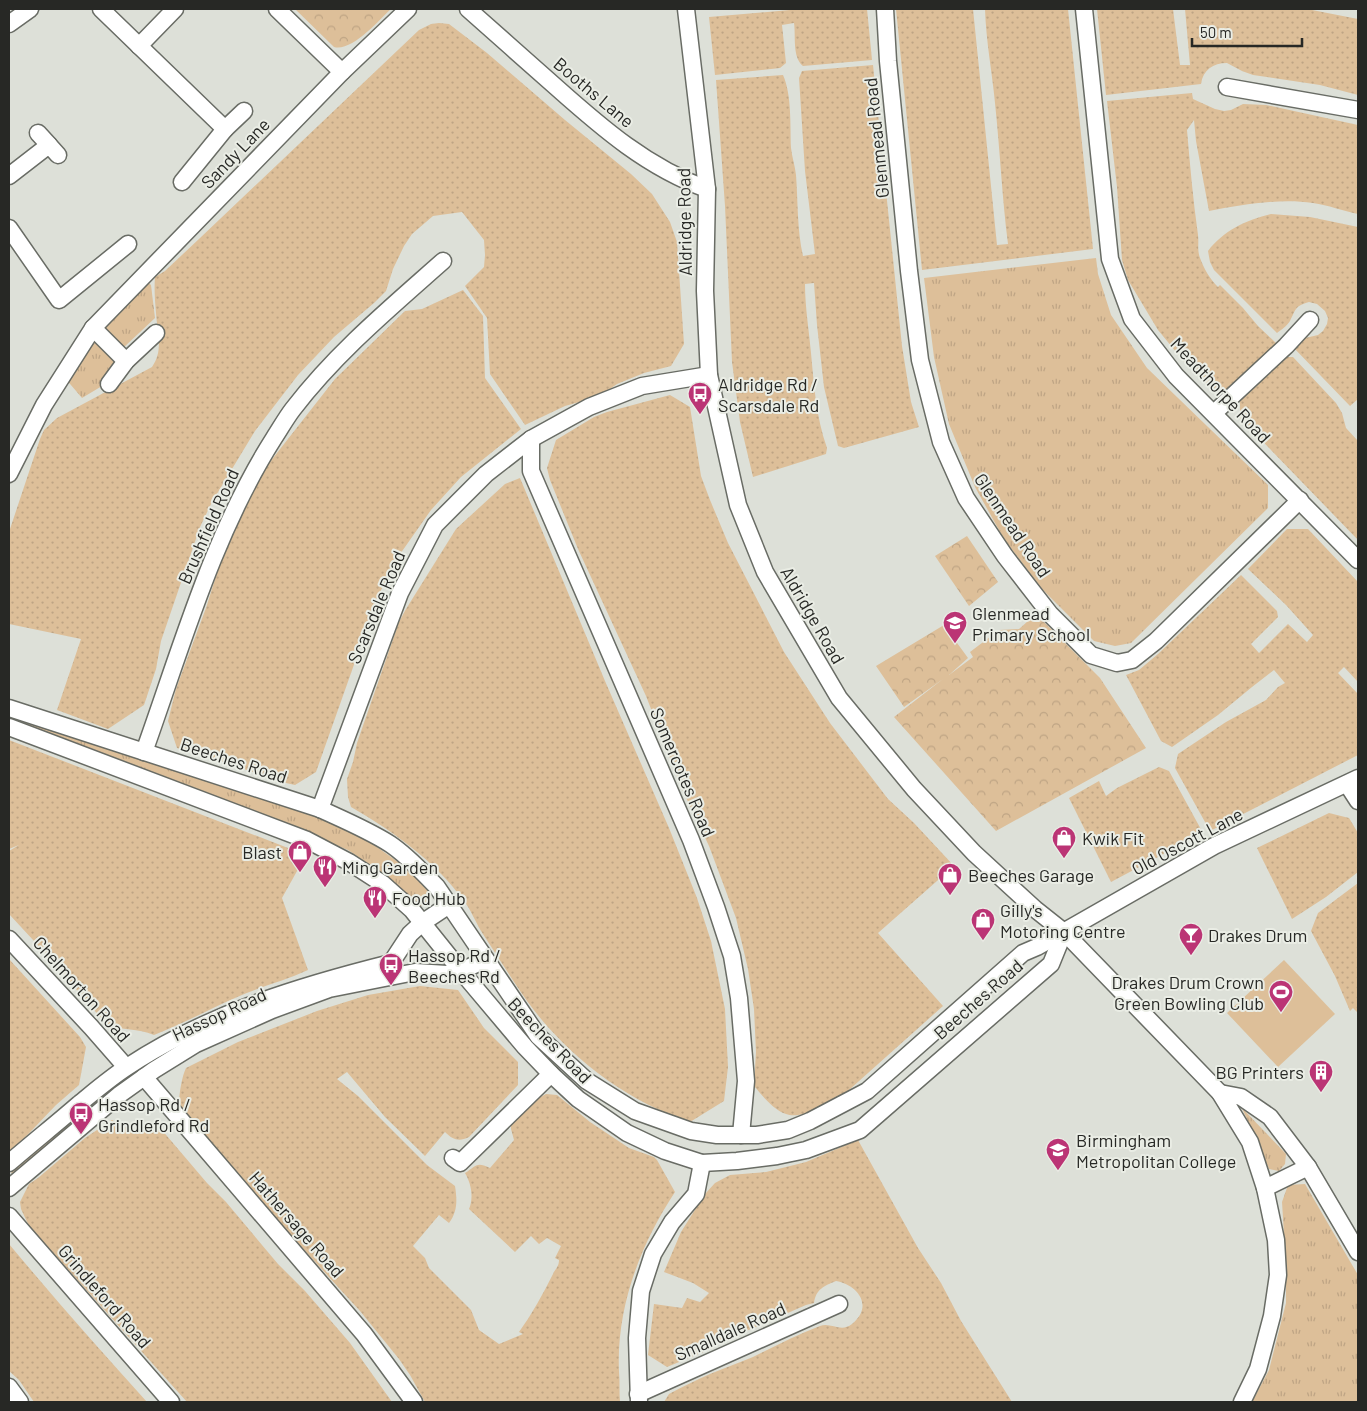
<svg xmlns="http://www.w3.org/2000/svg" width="1367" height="1411" font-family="Barlow,sans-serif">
  <defs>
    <pattern id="grass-tufts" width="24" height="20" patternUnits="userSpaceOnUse" patternTransform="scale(1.25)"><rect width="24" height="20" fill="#ddbf99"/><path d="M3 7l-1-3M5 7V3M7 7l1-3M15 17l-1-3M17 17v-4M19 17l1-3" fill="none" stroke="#bea484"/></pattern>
    <pattern id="park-crowns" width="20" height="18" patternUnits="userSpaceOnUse" patternTransform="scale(1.25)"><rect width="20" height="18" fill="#ddbf99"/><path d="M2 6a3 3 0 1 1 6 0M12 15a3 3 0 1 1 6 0" fill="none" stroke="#bea484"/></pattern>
    <pattern id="garden-dots" width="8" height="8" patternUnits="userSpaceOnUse" patternTransform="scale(1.25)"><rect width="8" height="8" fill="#ddbf99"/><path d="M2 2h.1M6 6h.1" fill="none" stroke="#bea484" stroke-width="1.8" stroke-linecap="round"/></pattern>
  </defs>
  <rect width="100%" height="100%" fill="#dde0d8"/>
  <g fill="url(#grass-tufts)">
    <path d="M1096,258l2,16 13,41 36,53 121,117v23l-137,135 -16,3 -21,-5 -52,-52 -38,-50 -29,-52 -26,-63 -15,-67 -10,-79z"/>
    <path d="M145,280l6,5 4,33 -33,31 -20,-23z"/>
    <path d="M94,337l19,16 2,10 -12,15 -1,8 -20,12 -17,-20z"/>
    <path d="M9,714l280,91 74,32 42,30 26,27 -1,8 -10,4 -41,-35 -31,-21 -147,-59 -192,-72z"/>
    <path d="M104,1091l4,4 -95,80 -4,-6z"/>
    <path d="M1242,1108l44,46 -1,10 -6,7 -10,-2z"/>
    <path d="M1305,1184l53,91v127h-106l17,-32 17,-67v-37l-4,-64 6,-17z"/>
  </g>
  <g fill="url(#park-crowns)">
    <path d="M295,9h96c-12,11 -39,43 -57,38z"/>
    <path d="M967,536l31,46 -29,24 -34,-50z"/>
    <path d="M1036,614l64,64 46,70 -150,83 -102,-114 49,-38 -39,28 -28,-41 68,-41 24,33 -19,17 24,-18 -3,-5 29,-22 20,-1z"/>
  </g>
  <g fill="url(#garden-dots)">
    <path d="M801,9h66l5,51 -69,6c-11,-9 -7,-30 -9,-43l-12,2 4,38 -6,5 -65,7 -6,-58z"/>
    <path d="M896,9h77l24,236 11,-1c-6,-47 -8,-94 -13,-141 -3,-31 -9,-62 -10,-94h83l25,240 -171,21z"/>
    <path d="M1097,9h76l7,56h10l-5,-56h122l51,10v76l-38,-10 -67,-10 -11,-4 -15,-8c-14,0 -24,7 -26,21l-95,11z"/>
    <path d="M439,23l10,1 38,29 78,67 66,54 21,20 18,28 7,20 7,102 -13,22 -27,7 -27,11 -10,7 -17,8 -25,7 -40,19 -35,-51 -3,-56 -22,-32 19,-19 1,-12 -1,-15 -22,-28 -29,4 -21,18 -8,12 -11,23 -7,22 -12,12 -40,34 -36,38 -43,56 -43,71 -12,25 -39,114 -5,28 -12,36 -36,24 -51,-19 24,-71 -72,-15v-92l31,-93 4,-9 13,-12 95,-51c12,-17 5,-35 4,-54 -1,-12 -2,-24 -1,-36l10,-6 35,-33 219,-208 12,-6z"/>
    <path d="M873,65l29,281 9,56 8,25 -75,21 -6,-2 -14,-59 -7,-62 -3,-42 -9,1c0,23 4,46 6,69 3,32 5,64 16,95l-1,6 -73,23 -13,-55 -8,-60 -7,-156 -9,-126 67,-5c9,20 7,51 8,73 1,9 4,18 5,27 2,26 1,55 7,81l12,-2 -10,-83 -6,-93 3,-7z"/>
    <path d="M1192,93l1,6 22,10 9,2 7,-1 12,-6 23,1 92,20v89c-15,-3 -30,-9 -45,-11 -34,-5 -71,2 -104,8l-13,-70 -2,-21 -7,10c3,35 6,70 11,105 1,8 -1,15 2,23 4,11 10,21 18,29l2,-2 23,23 15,18 19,18 -44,45h-21l-26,-25 -28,-34 -30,-50 -6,-20 -5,-73 -10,-86z"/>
    <path d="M1271,214l39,3 48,10v172l-8,7 -58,-60 9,-7 17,-4 5,-4 4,-7 1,-6 -3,-7 -8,-7 -8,-2c-14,4 -13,7 -19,19 -3,5 -9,9 -13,12l-63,-63 -4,-8 -2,-11c15,-20 38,-31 63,-37z"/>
    <path d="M463,290l20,26 2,62 36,51 -60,48 -30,33 -33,47 -19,37 -63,178 -21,13 -9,-2 -66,-22 -43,-13 -9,-27 8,-32 30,-81 21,-67 39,-74 69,-88 70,-68 17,-2z"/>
    <path d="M1282,357h11l43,46 6,10 4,15 12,13v99l-118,-122v-25z"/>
    <path d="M670,395l20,12 11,69 9,24 18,43 56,109 46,71 58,76 26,24 40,43 -76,67 65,73 -94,84c-14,9 -46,31 -63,24 -13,-4 -24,-19 -32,-28l2,-34 -2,-43 -6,-40 -12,-51 -27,-72 -27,-57 -36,-93 -68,-147 -28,-69 -3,-12 9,-28 38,-23 13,-5z"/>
    <path d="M520,478l85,203 64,147 28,70 14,43 14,68 3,58 -4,34 -34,21c-64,-21 -123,-66 -163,-121 -16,-23 -31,-47 -46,-70 -6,-10 -10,-21 -17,-30 -29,-40 -70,-69 -113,-94l-3,-10 -1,-18 6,-17 4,-19 42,-121 7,-13 50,-80 49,-45z"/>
    <path d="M1287,529h21l50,53v100l-14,-15 -6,6 20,21v61l-148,76 -35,-63 3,-14 48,-32 40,-22 12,-13 7,-4 -11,-13 -22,17 -34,28 -46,32 -11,-6 -35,-66 13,-5 19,-16 83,-79 36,36 1,6 -27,27 8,9 29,-29 19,18 6,-7 -27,-30 -38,-36z"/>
    <path d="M9,740l297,115 -24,43 26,72c-24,11 -49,17 -73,28 -27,12 -53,26 -81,37 -17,-7 -31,-4 -48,-11l-60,-70 -37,-40v-63l10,-6 -10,4z"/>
    <path d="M1159,767l10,4 34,62 -92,49 -42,-84 30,-17 7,15 11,-8z"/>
    <path d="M1329,813l20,5 9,15v39l-32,25 -34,22 -35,-71z"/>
    <path d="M1358,883v130l-5,-5 -3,3 -15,-35 -24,-45 7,-18z"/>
    <path d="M9,959l71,78 6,10 -7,38 -23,20 -43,45h-4z"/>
    <path d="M420,986l38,4 26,38 34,34v23l-49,52c-10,5 -16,3 -24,-5l-20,24 -40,-39 -38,-45 -10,7 21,17 69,69 28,21c2,13 3,25 -6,37l-10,-8 -26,31 12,12 4,10 42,42 8,20 20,14 24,-10 -4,-2c13,-18 24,-38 34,-58 2,-5 6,-7 6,-14l-4,-2 6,-12 -14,-8 -8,6 -8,-8 -16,16 -46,-43c5,-12 2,-26 -4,-36 11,-7 11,-12 25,-5l24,-28 -3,-11v-4l26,-26 9,-5 11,1 33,27 39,26 25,9 3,3 18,32c-35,53 -59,116 -56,180 1,10 0,20 1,30h-195l-15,-27 -11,-16 -39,-48 -86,-94 -28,-35 -35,-39 -32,-39c0,-10 3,-28 7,-36l52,-26 79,-31 51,-16z"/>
    <path d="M112,1120c8,4 16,10 26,9 9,0 14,-5 23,0l46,54 19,19 52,62 27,27 45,52 42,59h-205l-158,-176 -8,-17 -1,-7 9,-18 9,-6 47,-40z"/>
    <path d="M858,1140l60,108 23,35 20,38 51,81h-348l5,-8c13,-7 27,-14 41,-20 14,-6 29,-11 43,-17 22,-11 44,-22 67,-31 11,-4 21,7 32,-2 22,-18 6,-39 -16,-43 -12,5 -20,8 -22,22l-8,2 -85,37 -8,6 -46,19 -19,-12 6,-51 28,4 5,-10 13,4 9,-9 -16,-10 -29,-11 17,-40 24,-38 10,-11 15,-8 36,-3 40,-10z"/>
    <path d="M9,1244c45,54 91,106 138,158h-113l-15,-22 -10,-9z"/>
  </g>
  <path fill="#ddbf99" d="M1284,960l51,54 -57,53 -51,-54z"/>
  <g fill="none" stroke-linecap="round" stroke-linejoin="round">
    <defs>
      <g id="minor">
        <path d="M101,9l124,120 -43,53"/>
        <path d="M277,9l65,63"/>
        <path d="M468,9c29,26 59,52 88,78 46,41 92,81 151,102"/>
        <path d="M686,9l21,180 -2,102 4,84 29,130 27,67 74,126 75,91 60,64 61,56 29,23 156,161 30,49 15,46 11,52 2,35 -6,41 -14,53 -16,33"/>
        <path d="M885,9l3,52 21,210 11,89 21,82 25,56 39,58 45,58 41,41 26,8 15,-3 24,-19 144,-141"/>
        <path d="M1084,9l26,250 22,60 44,57 182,184"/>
        <path d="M9,24l21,-15"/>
        <path d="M139,46l36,-37"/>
        <path d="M1227,87l131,23"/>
        <path d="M225,129l19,-18"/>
        <path d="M38,133l11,12"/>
        <path d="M9,176l40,-31 9,10"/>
        <path d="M9,228l50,72 69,-56"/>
        <path d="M93,328l33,33"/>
        <path d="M109,384l17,-23 30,-28"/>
        <path d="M1214,413l72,-67 24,-26"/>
        <path d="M531,439v32l160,369 25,67 16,49 7,42 7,83 -5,54"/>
        <path d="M9,474l35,-69 49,-77 249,-256 66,-63"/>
        <path d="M9,708l311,101c24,11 48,21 70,35 18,12 32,28 47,43l101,149 49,45 48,30 56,20 26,4h40l31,-5 22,-9 57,-30 156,-138 14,-6 177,-101 144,-68"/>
        <path d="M9,727l298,113 42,22 34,22 29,26 49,61 64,76 26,27 27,25 49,34 38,18 37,12 35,-2 40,-5 29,-6 54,-20 191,-166 13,-32"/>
        <path d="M144,752c38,-106 69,-218 130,-314 6,-9 12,-20 19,-29 43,-56 97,-101 150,-148"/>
        <path d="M1347,784l11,17"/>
        <path d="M320,809l80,-216 35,-68 51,-51 45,-35 58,-32 53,-21 67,-11"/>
        <path d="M9,939l82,88 35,40"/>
        <path d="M144,1077l220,257 50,68"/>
        <path d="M1220,1093l21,4 29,20 38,50 50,85"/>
        <path d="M453,1158l7,5 91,-89"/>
        <path d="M9,1163c23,-20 47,-39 70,-59 16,-13 31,-26 48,-37 80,-53 172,-81 264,-104l19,-29 12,-11 27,-18"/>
        <path d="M9,1188l110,-93 35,-25 42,-26 76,-34 57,-21 86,-17 32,2 14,-3 24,-11"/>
        <path d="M1265,1188l43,-21"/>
        <path d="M9,1216l162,186"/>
        <path d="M9,1387l11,15"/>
        <path d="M638,1394l201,-90"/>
        <path d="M639,1402l-2,-64 4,-47 12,-37 19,-32 24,-28 6,-31"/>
      </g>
    </defs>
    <use href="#minor" stroke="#696c65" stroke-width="19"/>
    <use href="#minor" stroke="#fff" stroke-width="16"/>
  </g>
  <defs>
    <symbol id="bus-pin" viewBox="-11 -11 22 30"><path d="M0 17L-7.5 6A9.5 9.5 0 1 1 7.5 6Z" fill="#bb3475" stroke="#eaede5"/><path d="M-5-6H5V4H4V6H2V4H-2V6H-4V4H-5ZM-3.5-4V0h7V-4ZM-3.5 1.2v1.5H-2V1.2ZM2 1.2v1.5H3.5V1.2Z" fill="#fff"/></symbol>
    <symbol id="school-pin" viewBox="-11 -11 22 30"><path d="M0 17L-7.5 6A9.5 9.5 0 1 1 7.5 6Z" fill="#bb3475" stroke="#eaede5"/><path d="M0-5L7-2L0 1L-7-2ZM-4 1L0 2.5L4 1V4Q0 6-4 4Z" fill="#fff"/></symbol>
    <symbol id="shop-pin" viewBox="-11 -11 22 30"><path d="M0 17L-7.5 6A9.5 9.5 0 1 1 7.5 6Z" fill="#bb3475" stroke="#eaede5"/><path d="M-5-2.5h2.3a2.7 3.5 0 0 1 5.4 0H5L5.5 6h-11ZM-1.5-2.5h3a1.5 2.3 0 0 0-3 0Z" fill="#fff"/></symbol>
    <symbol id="restaurant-pin" viewBox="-11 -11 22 30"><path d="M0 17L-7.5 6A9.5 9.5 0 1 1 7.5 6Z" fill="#bb3475" stroke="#eaede5"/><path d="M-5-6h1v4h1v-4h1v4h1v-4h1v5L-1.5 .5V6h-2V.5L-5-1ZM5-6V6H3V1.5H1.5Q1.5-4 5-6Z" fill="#fff"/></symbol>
    <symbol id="bar-pin" viewBox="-11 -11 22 30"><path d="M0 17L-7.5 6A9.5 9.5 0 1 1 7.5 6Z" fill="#bb3475" stroke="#eaede5"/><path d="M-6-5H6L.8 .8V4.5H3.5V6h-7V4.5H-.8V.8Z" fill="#fff"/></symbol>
    <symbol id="stadium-pin" viewBox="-11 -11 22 30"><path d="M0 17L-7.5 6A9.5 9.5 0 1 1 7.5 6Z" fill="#bb3475" stroke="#eaede5"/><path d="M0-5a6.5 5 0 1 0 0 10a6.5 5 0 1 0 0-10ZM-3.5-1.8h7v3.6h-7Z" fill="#fff"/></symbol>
    <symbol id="building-pin" viewBox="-11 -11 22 30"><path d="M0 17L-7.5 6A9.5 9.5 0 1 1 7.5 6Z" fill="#bb3475" stroke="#eaede5"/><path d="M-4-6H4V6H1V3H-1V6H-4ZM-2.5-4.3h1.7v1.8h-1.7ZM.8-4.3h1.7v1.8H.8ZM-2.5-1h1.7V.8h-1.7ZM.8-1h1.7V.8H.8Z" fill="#fff"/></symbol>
    <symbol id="university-pin" viewBox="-11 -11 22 30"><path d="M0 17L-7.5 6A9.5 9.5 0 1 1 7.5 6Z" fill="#bb3475" stroke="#eaede5"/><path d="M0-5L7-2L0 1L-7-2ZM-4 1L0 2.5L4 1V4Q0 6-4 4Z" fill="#fff"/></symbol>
  </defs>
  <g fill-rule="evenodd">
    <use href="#bus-pin" x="686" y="380" width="28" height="38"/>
    <use href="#school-pin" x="941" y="609" width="28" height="38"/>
    <use href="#shop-pin" x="1050" y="824" width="28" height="38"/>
    <use href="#shop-pin" x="286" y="838" width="28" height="38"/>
    <use href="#restaurant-pin" x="311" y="853" width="28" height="38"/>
    <use href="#shop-pin" x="936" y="861" width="28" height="38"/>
    <use href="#restaurant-pin" x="361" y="884" width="28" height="38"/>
    <use href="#shop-pin" x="969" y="906" width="28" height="38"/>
    <use href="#bar-pin" x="1177" y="921" width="28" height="38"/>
    <use href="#bus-pin" x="377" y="951" width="28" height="38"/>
    <use href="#stadium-pin" x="1267" y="978" width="28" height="38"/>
    <use href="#building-pin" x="1307" y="1058" width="28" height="38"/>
    <use href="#bus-pin" x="67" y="1100" width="28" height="38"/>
    <use href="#university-pin" x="1044" y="1136" width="28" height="38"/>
  </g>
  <g text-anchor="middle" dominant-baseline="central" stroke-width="4" stroke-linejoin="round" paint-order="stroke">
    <g font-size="18" fill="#272825" stroke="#eaede5">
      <text transform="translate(594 92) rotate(40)">Booths Lane</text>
      <text transform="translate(876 138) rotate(-96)">Glenmead Road</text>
      <text transform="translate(235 153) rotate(-46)">Sandy Lane</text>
      <text transform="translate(684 222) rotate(-91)">Aldridge Road</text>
      <text transform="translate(1221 390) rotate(47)">Meadthorpe Road</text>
      <text transform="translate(1013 525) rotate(56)">Glenmead Road</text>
      <text transform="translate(208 526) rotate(-66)">Brushfield Road</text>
      <text transform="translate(376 607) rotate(-67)">Scarsdale Road</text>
      <text transform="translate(813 615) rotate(60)">Aldridge Road</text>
      <text transform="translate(234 760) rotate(18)">Beeches Road</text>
      <text transform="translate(683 772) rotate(67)">Somercotes Road</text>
      <text transform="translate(1187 841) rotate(-28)">Old Oscott Lane</text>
      <text transform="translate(82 989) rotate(48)">Chelmorton Road</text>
      <text transform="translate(978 999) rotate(-41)">Beeches Road</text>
      <text transform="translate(219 1014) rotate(-25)">Hassop Road</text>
      <text transform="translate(550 1040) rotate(46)">Beeches Road</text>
      <text transform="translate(297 1224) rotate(49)">Hathersage Road</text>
      <text transform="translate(105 1296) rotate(49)">Grindleford Road</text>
      <text transform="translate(730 1331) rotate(-24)">Smalldale Road</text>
    </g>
    <g font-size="18" fill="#272825" stroke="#eaede5" text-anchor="start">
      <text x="718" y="384">Aldridge Rd /<tspan x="718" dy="21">Scarsdale Rd</tspan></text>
      <text x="972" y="613">Glenmead<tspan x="972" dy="21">Primary School</tspan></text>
      <text x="1082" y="838">Kwik Fit</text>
      <text x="282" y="852" text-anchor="end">Blast</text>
      <text x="342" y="867">Ming Garden</text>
      <text x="968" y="875">Beeches Garage</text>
      <text x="392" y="898">Food Hub</text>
      <text x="1000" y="910">Gilly's<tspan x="1000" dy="21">Motoring Centre</tspan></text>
      <text x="1208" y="935">Drakes Drum</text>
      <text x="408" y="955">Hassop Rd /<tspan x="408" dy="21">Beeches Rd</tspan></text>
      <text x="1264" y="982" text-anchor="end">Drakes Drum Crown<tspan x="1264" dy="21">Green Bowling Club</tspan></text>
      <text x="1304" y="1072" text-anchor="end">BG Printers</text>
      <text x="98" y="1104">Hassop Rd /<tspan x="98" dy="21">Grindleford Rd</tspan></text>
      <text x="1076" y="1140">Birmingham<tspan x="1076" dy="21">Metropolitan College</tspan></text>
    </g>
  </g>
  <rect width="1367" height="1411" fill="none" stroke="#272825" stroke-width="20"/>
  <path d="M1192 38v8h110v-8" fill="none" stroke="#272825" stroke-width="2.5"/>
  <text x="1200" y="38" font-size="15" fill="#272825" stroke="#eaede5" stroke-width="4" paint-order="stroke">50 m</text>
</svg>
